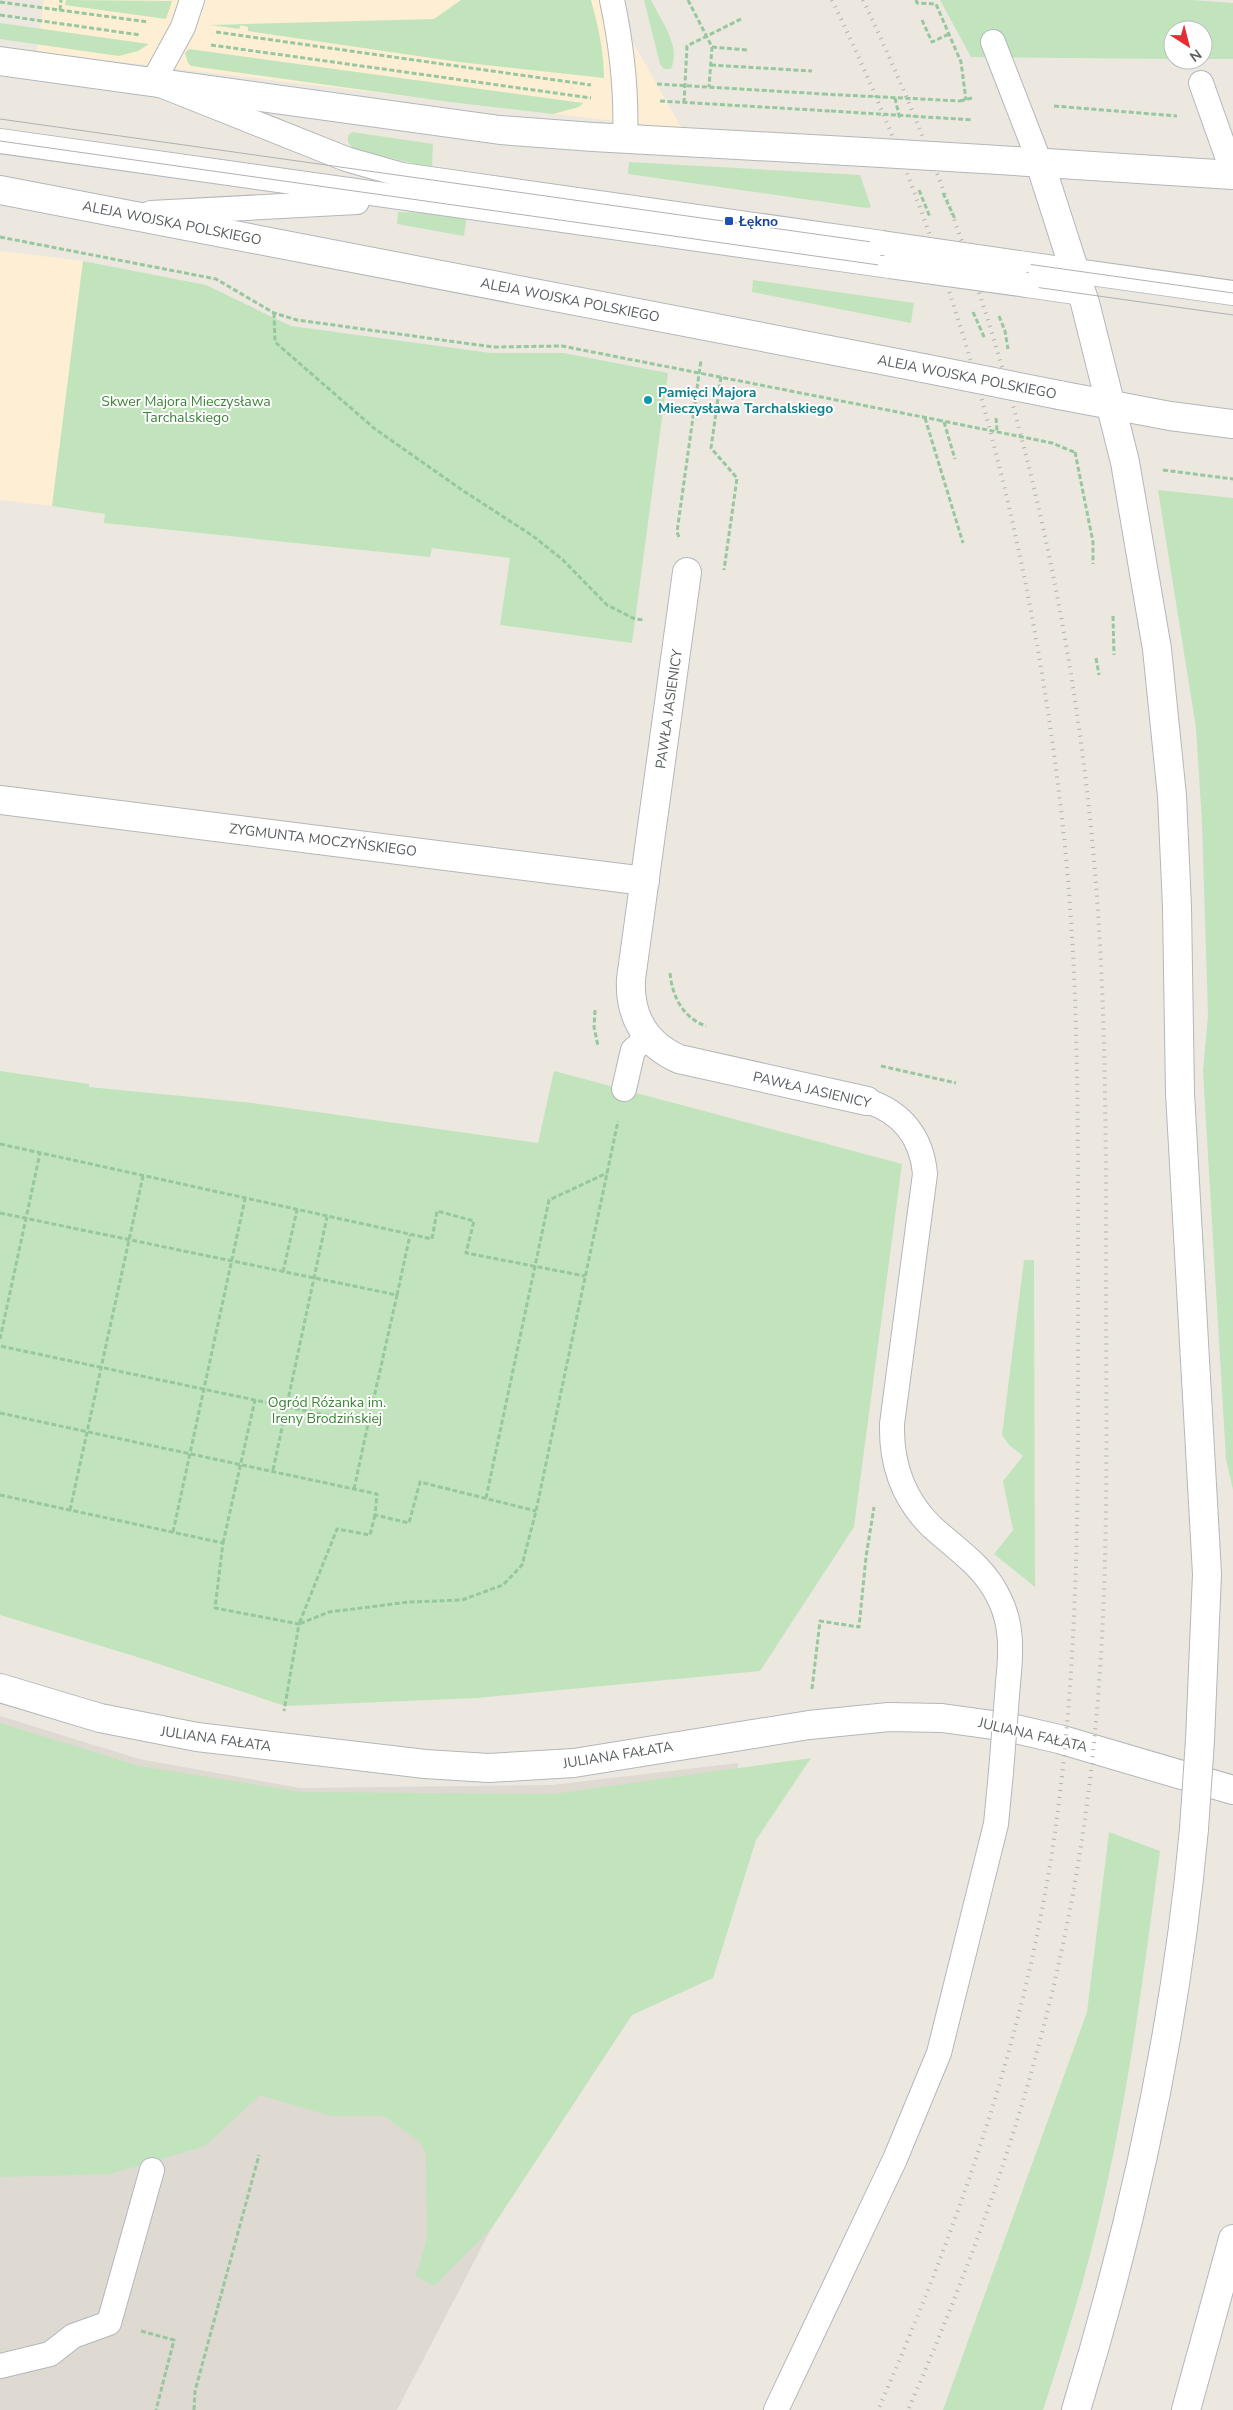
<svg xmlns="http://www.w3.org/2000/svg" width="1233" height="2410" font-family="'Nunito Sans',sans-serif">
  <rect width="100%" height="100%" fill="#ece8e0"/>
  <g fill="#fdeed4">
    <path d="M44,0h565l73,129 -645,-77z"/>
    <path d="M0,251l83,10 -31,245 -52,-6z"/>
  </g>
  <path fill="#ded9d1" d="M0,1716l139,43 161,29 252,-3 186,-22 -1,29 -155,299 -91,138 -94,181h-397z"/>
  <g fill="#c1e4bc">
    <path d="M66,0l106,1 -6,18 -101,-14z"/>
    <path d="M461,0h130c7,26 13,51 13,78l-145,-16 -211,-31v-4l-7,-2 -2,4 -28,-4 223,-6z"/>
    <path d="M644,0h7c9,19 31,47 20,69h-7l-4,-5z"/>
    <path d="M940,0h252l41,3v56h-30v-29h-30v29l-202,-2z"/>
    <path d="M0,23l149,21 -11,7 -19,5 -119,-17z"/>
    <path d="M189,49l394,54 -4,4 -26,7 -103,-12 -259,-36 -3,-3 -3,-10z"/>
    <path d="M352,132l81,12 -1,24 -79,-19 -5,-7v-6z"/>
    <path d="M629,162l231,13 11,32 -4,1 -239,-34z"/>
    <path d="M398,212l69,2 -3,22 -67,-12z"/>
    <path d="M83,261l123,24 85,41 200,27h72l105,20 -36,270 -132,-18 10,-67 -78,-10 -2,9 -326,-34 1,-9 -53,-8z"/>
    <path d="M753,280l161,23 -3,20 -159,-31z"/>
    <path d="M1158,490l75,8v992l-7,-31 -23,-388 5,-55 -6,-193 -6,-95z"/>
    <path d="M0,1071l89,13v3l164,16 285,40 16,-72 348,93 -48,363 -94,144 -283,27 -192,8 -135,-45 -150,-46z"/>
    <path d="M1024,1260h10l1,327 -41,-33 19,-24 -10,-49 20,-25 -14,-11 -7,-10z"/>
    <path d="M0,1723l139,43 162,26 253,2 257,-36 -55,82 -43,138 -81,37 -141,214 -57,57 -18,-10 11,-38 -1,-83 -6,-13 -36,-26h-53l-71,-21 -55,51 -95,28 -110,3z"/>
    <path d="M1109,1832l51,19c-15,113 -29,226 -54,337 -16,75 -39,149 -63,222h-100l144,-398z"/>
  </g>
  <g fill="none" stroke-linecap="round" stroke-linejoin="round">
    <defs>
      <g id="service">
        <path d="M192,0l-9,27 -30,55 193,77 56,16 480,68"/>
        <path d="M612,0c10,47 15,91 13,139"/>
        <path d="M993,42l47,121"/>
        <path d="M1201,83l32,90"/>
        <path d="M0,141l890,125"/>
        <path d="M151,213l206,-11"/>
        <path d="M1019,263l214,30"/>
        <path d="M1027,285l55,8"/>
        <path d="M624,1089l9,-39 15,-13"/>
        <path d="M867,1101c35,11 55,37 58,73l-33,250c-1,40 11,75 40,103 25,23 52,39 67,71 14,27 12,56 9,85"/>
        <path d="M0,2366l50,-12 23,-18 36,-13 43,-153"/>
        <path d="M776,2410l119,-251 44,-106 57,-229 5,-52"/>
      </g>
      <path id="pedestrian" d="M0,1688l100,30 97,19 228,27 64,4 85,-5 235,-38 80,-8 53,1 65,9 52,12 174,51"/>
      <g id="minor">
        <path d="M687,572l-56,407c-2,36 14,65 48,80l188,42"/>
        <path d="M0,800l645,81"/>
      </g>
      <g id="tertiary">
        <path d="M1040,163l45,140 40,159 32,187 15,147 5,111 3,186 27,481 -7,166"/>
        <path d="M1076,2410c58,-189 100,-384 118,-581"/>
        <path d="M1186,2410l47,-171"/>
      </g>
      <g id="secondary">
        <path d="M0,61l500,69 93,7 254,14"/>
        <path d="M983,159l250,16"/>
        <path d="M0,190l923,178"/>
        <path d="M1059,395l111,21 63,8"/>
      </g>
    </defs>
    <use href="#service" stroke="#b3b7bb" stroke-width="26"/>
    <use href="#pedestrian" stroke="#b3b7bb" stroke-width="30"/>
    <use href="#minor" stroke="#b3b7bb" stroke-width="30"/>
    <use href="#tertiary" stroke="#b3b7bb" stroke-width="30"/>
    <use href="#secondary" stroke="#b2b7bb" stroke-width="30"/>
    <g stroke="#97c79f" stroke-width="3" stroke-dasharray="5 2.5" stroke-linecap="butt">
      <path d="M688,0l24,47 -3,40"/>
      <path d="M916,0l1,3 19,1 25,58 5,38"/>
      <path d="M0,2l148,20"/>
      <path d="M60,10l1,-10"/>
      <path d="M0,15l140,20"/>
      <path d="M922,20l10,22 17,-8"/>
      <path d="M216,32l375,53"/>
      <path d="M211,45l380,53"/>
      <path d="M712,47l35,3"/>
      <path d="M711,65l101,6"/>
      <path d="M657,84l166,10"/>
      <path d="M895,98l5,22"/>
      <path d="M660,101l171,10"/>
      <path d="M960,101l12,-3"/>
      <path d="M684,103l3,-57 56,-28"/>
      <path d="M1054,106l123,10"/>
      <path d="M958,119l15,1"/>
      <path d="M919,190l11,27"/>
      <path d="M0,237l216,42 58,34 23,7 196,27 69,-1 376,74"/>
      <path d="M973,312l12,27"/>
      <path d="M274,313l1,29 100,87 87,61 71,46 30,24 44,45 28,14 10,1"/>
      <path d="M999,316l6,15 3,18"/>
      <path d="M721,377l-10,71 26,30 -13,92"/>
      <path d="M925,418l38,125"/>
      <path d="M996,418l1,14"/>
      <path d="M944,422l11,37"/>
      <path d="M1075,452l18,90v22"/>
      <path d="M1163,470l70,9"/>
      <path d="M679,537l-2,-5 24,-172"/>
      <path d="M1113,616l1,39"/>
      <path d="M1096,658l3,17"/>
      <path d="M670,973c2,23 13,45 36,53"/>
      <path d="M595,1010l-1,17 4,19"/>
      <path d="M881,1066l75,17"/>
      <path d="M0,1144l432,95 5,-28 37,10 -8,32 119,23"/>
      <path d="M0,1213l397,82 -29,129 -368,-78"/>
      <path d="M283,1272l14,-62"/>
      <path d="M397,1295l13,-60"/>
      <path d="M0,1339l40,-186"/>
      <path d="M0,1413l377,81 -2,21 34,8 11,-41 116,29"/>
      <path d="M273,1470l54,-253"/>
      <path d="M354,1489l14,-65"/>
      <path d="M0,1495l223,48 -8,65 84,16 -15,87"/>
      <path d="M486,1498l63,-298 58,-27"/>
      <path d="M70,1510l73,-334"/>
      <path d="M375,1515l-5,20 -33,-6 -38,95 30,-12 80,-10 53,-2 41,-15 19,-20 14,-54 82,-390"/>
      <path d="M173,1532l72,-333"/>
      <path d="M223,1543l32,-143"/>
      <path d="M812,1689l8,-68 39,6 7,-70 8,-50"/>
      <path d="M141,2331l33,9 -18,70"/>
      <path d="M194,2410l1,-19 64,-236"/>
    </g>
    <use href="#service" stroke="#fff" stroke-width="24"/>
    <use href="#pedestrian" stroke="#fff" stroke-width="28"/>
    <use href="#minor" stroke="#fff" stroke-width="28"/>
    <use href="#tertiary" stroke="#fff" stroke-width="28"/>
    <use href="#secondary" stroke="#fff" stroke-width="28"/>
    <g stroke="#b0b1b1" stroke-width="1">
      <path d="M0,119l1233,174"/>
      <path d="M0,141l1233,174"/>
    </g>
    <g stroke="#b0b1b1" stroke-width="4" stroke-dasharray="1 6" stroke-linecap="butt">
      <path d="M832,0c123,255 197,530 229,810 18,152 17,307 17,460 0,183 3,365 -21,547 -27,207 -96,403 -179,593"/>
      <path d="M863,0c128,270 205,563 231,860 12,136 12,274 12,410 0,157 4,316 -12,472 -23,238 -91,451 -186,668"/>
    </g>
    <defs>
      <g id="service-bridge">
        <path d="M882,243l137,20"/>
        <path d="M890,266l137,19"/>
        <path d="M1001,1772l7,-89"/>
      </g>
      <path id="tertiary-bridge" d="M1194,1829l6,-89"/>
      <g id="secondary-bridge">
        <path d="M847,151l136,8"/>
        <path d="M923,368l136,27"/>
      </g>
    </defs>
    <use href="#service-bridge" stroke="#b3b7bb" stroke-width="26" stroke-linecap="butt"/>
    <use href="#tertiary-bridge" stroke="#b3b7bb" stroke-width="30" stroke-linecap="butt"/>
    <use href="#secondary-bridge" stroke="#b2b7bb" stroke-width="30" stroke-linecap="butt"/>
    <g stroke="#97c79f" stroke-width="3" stroke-dasharray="5 2.5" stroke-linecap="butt">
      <path d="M823,94l137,7"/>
      <path d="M831,111l127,8"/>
      <path d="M943,193l12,26"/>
      <path d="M938,420l114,23 22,9"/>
    </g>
    <use href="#service-bridge" stroke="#fff" stroke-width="24"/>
    <use href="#tertiary-bridge" stroke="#fff" stroke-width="28"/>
    <use href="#secondary-bridge" stroke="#fff" stroke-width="28"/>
  </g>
  <rect fill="#1a4fb4" stroke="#fff" stroke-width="2" x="724" y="216" width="10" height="10" rx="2.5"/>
  <circle fill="#0f9aa8" stroke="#fff" stroke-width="2" cx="648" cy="400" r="5"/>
  <g text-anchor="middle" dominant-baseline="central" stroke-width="4" stroke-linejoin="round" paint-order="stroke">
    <g font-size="14" font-weight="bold" fill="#164399" stroke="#fff" text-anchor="start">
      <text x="739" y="221">Łękno</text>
    </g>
    <g font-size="14" fill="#595e61" stroke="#fff">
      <text transform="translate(172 223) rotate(11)">ALEJA WOJSKA POLSKIEGO</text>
      <text transform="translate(570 300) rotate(11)">ALEJA WOJSKA POLSKIEGO</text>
      <text transform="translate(967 377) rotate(11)">ALEJA WOJSKA POLSKIEGO</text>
      <text transform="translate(669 709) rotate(-82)">PAWŁA JASIENICY</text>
      <text transform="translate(323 840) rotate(7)">ZYGMUNTA MOCZYŃSKIEGO</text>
      <text transform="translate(812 1090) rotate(13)">PAWŁA JASIENICY</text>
      <text transform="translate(1033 1735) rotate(13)">JULIANA FAŁATA</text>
      <text transform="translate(216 1739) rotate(8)">JULIANA FAŁATA</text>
      <text transform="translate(618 1755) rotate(-9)">JULIANA FAŁATA</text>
    </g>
    <g font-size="14" font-weight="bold" fill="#0d838f" stroke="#fff" text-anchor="start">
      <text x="658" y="392">Pamięci Majora<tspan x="658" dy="16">Mieczysława Tarchalskiego</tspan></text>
    </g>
    <g font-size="14" fill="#3c8436" stroke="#fff">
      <text x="186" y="401">Skwer Majora Mieczysława<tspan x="186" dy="16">Tarchalskiego</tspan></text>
      <text x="327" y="1402">Ogród Różanka im.<tspan x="327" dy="16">Ireny Brodzińskiej</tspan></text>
    </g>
  </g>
  <g transform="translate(1188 45) rotate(144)"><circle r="24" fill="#ffffff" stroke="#bdbfc0"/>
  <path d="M0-4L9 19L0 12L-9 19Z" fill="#e62c35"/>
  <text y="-8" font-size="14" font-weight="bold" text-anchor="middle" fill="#595e61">N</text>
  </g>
</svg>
